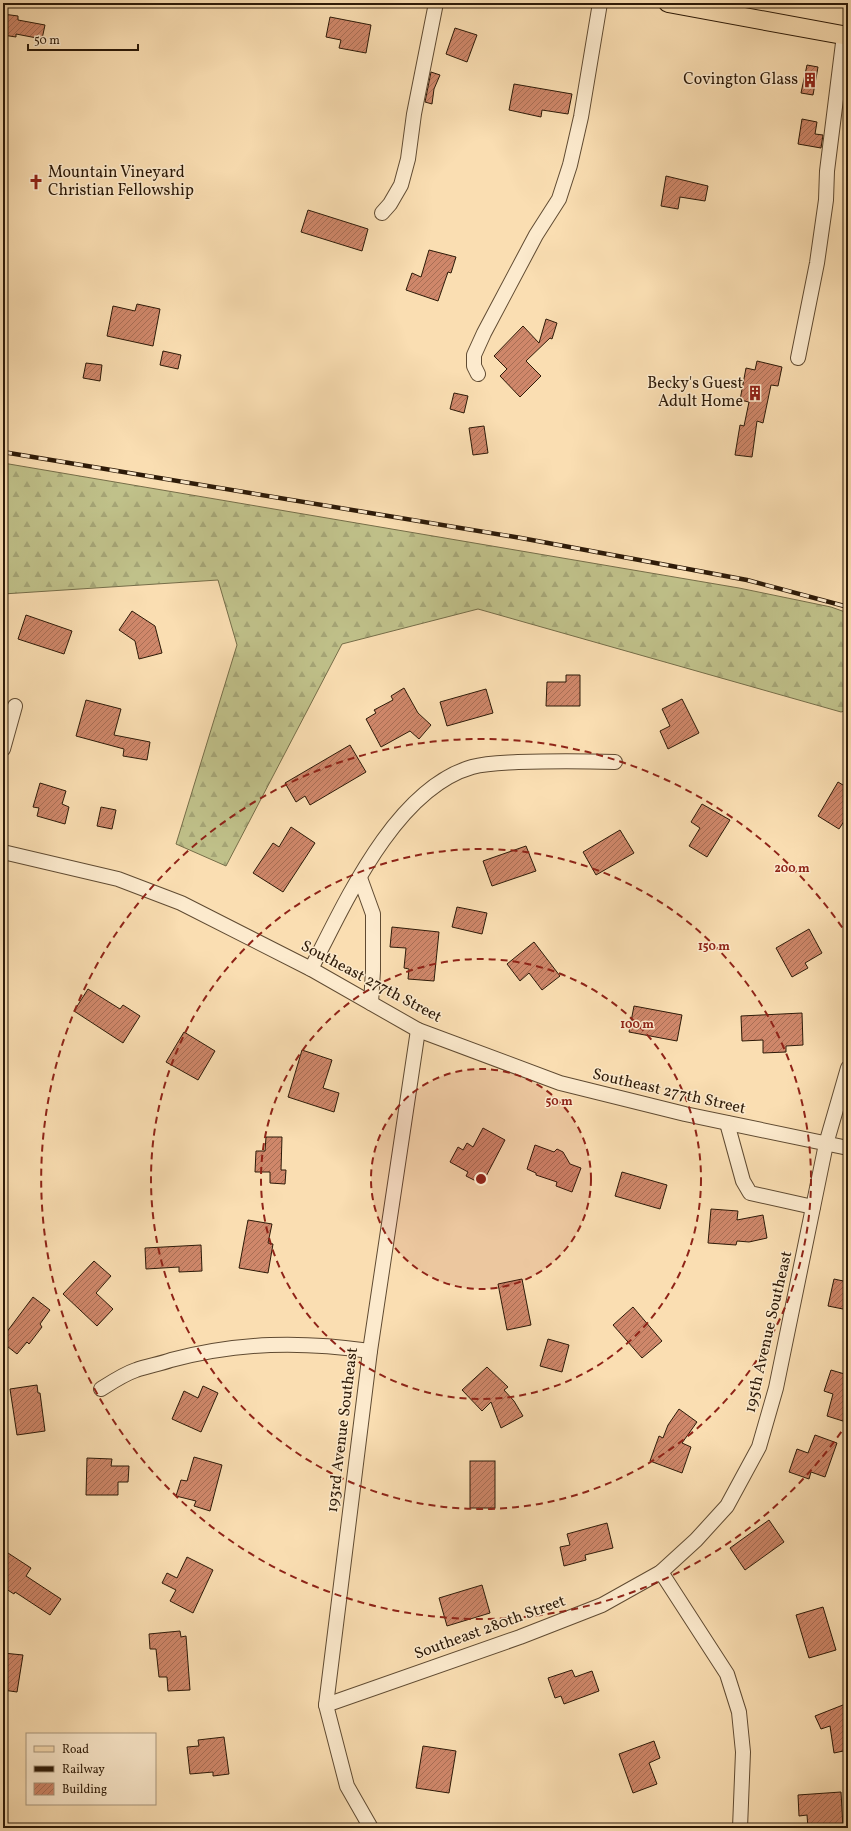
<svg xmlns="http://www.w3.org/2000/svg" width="851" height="1831" font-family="Vollkorn,serif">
  <defs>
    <pattern id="forest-firs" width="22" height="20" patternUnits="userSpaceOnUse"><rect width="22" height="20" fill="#c0c18a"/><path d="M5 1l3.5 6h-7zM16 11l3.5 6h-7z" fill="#a5a576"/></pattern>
    <pattern id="building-hatch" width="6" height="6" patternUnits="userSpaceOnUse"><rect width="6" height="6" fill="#cf876a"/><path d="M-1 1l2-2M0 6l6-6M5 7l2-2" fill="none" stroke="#a86e55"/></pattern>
  </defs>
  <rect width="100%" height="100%" fill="#fadeb2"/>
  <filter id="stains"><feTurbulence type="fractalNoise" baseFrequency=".005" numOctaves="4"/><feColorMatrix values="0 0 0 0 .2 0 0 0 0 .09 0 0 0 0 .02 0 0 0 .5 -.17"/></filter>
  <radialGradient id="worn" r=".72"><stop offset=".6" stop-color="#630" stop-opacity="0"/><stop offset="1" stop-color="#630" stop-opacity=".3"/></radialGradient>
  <path fill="url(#forest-firs)" stroke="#766e49" d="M3,463l736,125 92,19 17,6v97l-7,2 -363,-103 -136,35 -116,222 -50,-22 61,-199 -19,-65 -215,14z"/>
  <g fill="url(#building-hatch)" stroke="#2d1a08">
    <path d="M3,14l15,2v4l27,5 -3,14 -26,-5v3l-13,-2z"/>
    <path d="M330,17l41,8 -5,28 -27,-5 2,-8 -15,-3z"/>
    <path d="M455,28l22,7 -10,27 -21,-8z"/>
    <path d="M807,65l11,2 -5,28 -12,-2z"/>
    <path d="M431,72l9,3 -6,14 -2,15 -7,-2z"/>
    <path d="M514,84l58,10 -4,20 -26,-4 -1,7 -32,-7z"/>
    <path d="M802,119l15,3 -2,12 8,1 -2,13 -23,-4z"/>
    <path d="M666,176l42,10 -3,15 -25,-4 -2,12 -17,-3z"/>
    <path d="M308,210l60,19 -6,22 -61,-19z"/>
    <path d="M429,250l27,7 -5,16 -3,-1 -10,29 -32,-11 6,-17 9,4z"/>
    <path d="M137,304l23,5 -7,37 -46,-10 6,-30 22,5z"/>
    <path d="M546,319l11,4 -5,16 -2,-1 -24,23 15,15 -21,21 -20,-21 7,-7 -13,-13 29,-30 16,17z"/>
    <path d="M163,351l18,4 -3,14 -18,-4z"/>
    <path d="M757,361l25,6 -4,19 -7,-1 -8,38 -6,-2 -5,36 -17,-2 5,-30 4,1 5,-24 -9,-2 6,-32 9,2z"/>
    <path d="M86,363l16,2 -2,16 -17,-3z"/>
    <path d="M454,393l14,3 -4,17 -14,-4z"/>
    <path d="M484,426l4,27 -15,2 -4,-27z"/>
    <path d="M132,611l23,15 7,27 -23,6 -4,-18 -16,-11z"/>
    <path d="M26,615l46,16 -8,23 -46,-15z"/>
    <path d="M566,675h14v31h-34l1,-24h19z"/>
    <path d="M404,688l14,25 13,12 -12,14 -9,-8 -29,16 -15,-28 10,-6 -2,-3 19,-10 -2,-4z"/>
    <path d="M486,689l7,24 -46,13 -7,-24z"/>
    <path d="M682,699l17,34 -31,16 -8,-18 10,-5 -8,-17z"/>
    <path d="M86,700l35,9 -7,26 36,7 -3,18 -24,-4 1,-7 -48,-13z"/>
    <path d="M350,745l16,27 -56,33 -5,-9 -9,6 -11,-19z"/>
    <path d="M838,782l10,6v27l-9,14 -21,-13z"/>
    <path d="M40,783l26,8 -4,13 7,3 -4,17 -28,-8 2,-8 -6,-1z"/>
    <path d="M702,804l28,16 -23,37 -18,-11 11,-18 -9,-6z"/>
    <path d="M101,807l15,3 -4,19 -15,-3z"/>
    <path d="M291,827l24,16 -32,49 -30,-19 20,-30 6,4z"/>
    <path d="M620,830l14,23 -38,22 -13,-23z"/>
    <path d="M526,846l10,25 -44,15 -9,-25z"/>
    <path d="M457,907l30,6 -5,21 -30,-7z"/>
    <path d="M392,927l47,5 -5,49 -26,-2 1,-10 -5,-1 2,-20 -16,-1z"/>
    <path d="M809,929l13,24 -17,10 3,5 -16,9 -16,-29z"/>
    <path d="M534,942l26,34 -18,14 -13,-17 -9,8 -13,-17z"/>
    <path d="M88,989l32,20 3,-4 17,11 -17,27 -49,-32z"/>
    <path d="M634,1006l48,9 -5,26 -48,-9z"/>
    <path d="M802,1013l1,32 -17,1v6l-23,1v-13l-21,1 -1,-25z"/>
    <path d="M184,1032l31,19 -17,29 -32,-18z"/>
    <path d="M302,1050l30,10 -9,28 16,5 -5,19 -46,-15z"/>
    <path d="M483,1128l22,12 -23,44 -16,-8 2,-4 -18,-10 8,-15 5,3 4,-7 6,4z"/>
    <path d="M266,1137h16l-1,33h5l-1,14 -15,-1v-11h-15l1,-21h9z"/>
    <path d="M535,1145l19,7 3,-3 6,3 7,12 11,4 -9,24 -16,-6 1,-4 -21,-7v-2l-9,-4z"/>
    <path d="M622,1172l45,13 -7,24 -45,-13z"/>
    <path d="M711,1209l27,2 -1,9 26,-5 4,23 -18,4 -12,-1 -1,4 -28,-2z"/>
    <path d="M248,1220l24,4 -4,19 5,1 -5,29 -29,-5z"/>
    <path d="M201,1245l1,26 -23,1v-5l-33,2 -1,-21z"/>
    <path d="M94,1261l17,15 -15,17 17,16 -16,17 -34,-32z"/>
    <path d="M522,1279l9,46 -24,5 -9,-46z"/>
    <path d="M834,1279l14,3v28l-20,-4z"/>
    <path d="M33,1297l17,13 -10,14 2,3 -13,17 -2,-2 -10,12 -14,-11v-6z"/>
    <path d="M633,1307l29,34 -20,17 -29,-33z"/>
    <path d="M548,1339l21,6 -7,27 -22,-6z"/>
    <path d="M487,1367l21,20 -4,3 10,11 9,15 -22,12 -10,-26 -9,9 -20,-21z"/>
    <path d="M831,1370l17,5v39l-2,8 -19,-6 6,-22 -9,-3z"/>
    <path d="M37,1385l1,8h2l5,38 -28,4 -7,-46z"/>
    <path d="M203,1386l15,7 -17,39 -29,-13 12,-28 14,7z"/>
    <path d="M679,1409l18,13 -15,21 9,4 -9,26 -32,-12 9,-25 4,2 5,-13z"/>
    <path d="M815,1435l22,8 -12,34 -14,-5 -2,7 -20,-7 8,-23 11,4z"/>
    <path d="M194,1457l28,8 -12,46 -16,-5 2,-5 -20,-5 5,-16 6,1z"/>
    <path d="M87,1458l25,1 -1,7h18l-1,16h-10v13h-32z"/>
    <rect x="470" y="1461" width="25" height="47"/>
    <path d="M769,1520l15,22 -39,28 -15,-22z"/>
    <path d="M607,1523l6,25 -28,7 1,5 -22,6 -4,-19 10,-2 -3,-11z"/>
    <path d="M8,1553l23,15 -5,8 35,23 -11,16 -35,-23 -1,2 -11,-7v-26z"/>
    <path d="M187,1557l26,13 -20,43 -23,-12 6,-11 -14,-7 5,-10 10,5z"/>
    <path d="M482,1585l8,28 -43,13 -8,-28z"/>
    <path d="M823,1607l13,43 -27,8 -13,-43z"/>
    <path d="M180,1631l1,6 5,-1 4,54 -22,1 -1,-14h-8l-3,-28h-6l-1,-15z"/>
    <path d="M3,1653l20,2 -6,37 -14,-2z"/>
    <path d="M572,1670l3,7 17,-6 7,20 -35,13 -3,-8 -6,2 -7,-20z"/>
    <path d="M848,1703v47l-14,3 -4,-27 -9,3 -6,-13z"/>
    <path d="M224,1737l5,37 -16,2v-4l-23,2 -3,-27 12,-1 -1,-6z"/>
    <path d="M654,1741l6,17 -11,5 8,21 -24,9 -14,-39z"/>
    <path d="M423,1746l33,5 -7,42 -33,-5z"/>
    <path d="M841,1792l2,36h-35l-1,-13 -8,1 -1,-21z"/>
  </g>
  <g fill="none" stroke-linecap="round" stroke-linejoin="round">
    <defs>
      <g id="minor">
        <path d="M382,213l8,-9 11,-19 7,-26 6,-45 22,-111"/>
        <path d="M798,358l19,-95 9,-63 1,-29 17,-136"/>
        <path d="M478,374l-4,-8v-11l10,-22 52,-98 23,-36 11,-34 11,-48 19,-114"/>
        <path d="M3,749l12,-43"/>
        <path d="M3,852l115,27 63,24 130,66 107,61 142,53 125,31 163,34"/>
        <path d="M360,878l13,36v57l-2,32"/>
        <path d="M311,969c34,-66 84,-180 161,-202 15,-4 31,-4 46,-5 32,-1 64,-1 97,0"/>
        <path d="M727,1123l16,58 7,12 63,14"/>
        <path d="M101,1389c11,-7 23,-15 35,-19 11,-4 24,-6 35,-10 68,-18 130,-19 199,-9"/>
        <path d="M661,1572l66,102 12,38 4,40 -3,76"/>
        <path d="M326,1705l194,-68 82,-32 59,-33 35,-32 31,-34 32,-59 17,-59 50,-244 22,-76"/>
        <path d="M371,1828l-24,-42 -21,-81 44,-354 48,-321"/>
      </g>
      <path id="major" d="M668,3l180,33"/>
    </defs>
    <use href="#minor" stroke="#604b32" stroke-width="16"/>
    <use href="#major" stroke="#2d1a08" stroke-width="20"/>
    <use href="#minor" stroke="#fceacd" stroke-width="14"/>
    <use href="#major" stroke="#fadeb2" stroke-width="18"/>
    <defs>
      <path id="rail" d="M3,452l518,86 226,42 101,27"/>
    </defs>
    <use href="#rail" stroke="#2d1a08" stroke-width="4.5"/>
    <use href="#rail" stroke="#fceacd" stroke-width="3" stroke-dasharray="9" stroke-linecap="butt"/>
  </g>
  <circle cx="481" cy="1179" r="110" fill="#8f2418" fill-opacity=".12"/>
  <g fill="none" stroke="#8f2418" stroke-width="2" stroke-dasharray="7 5">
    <circle cx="481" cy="1179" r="110"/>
    <circle cx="481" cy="1179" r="220"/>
    <circle cx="481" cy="1179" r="330"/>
    <path d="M848 1422A440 440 0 1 1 848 936"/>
  </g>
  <defs>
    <symbol id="building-bare" viewBox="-9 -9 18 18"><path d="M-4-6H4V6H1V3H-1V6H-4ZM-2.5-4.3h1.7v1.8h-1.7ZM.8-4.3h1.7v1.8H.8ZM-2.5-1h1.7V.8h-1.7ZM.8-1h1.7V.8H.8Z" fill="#8f2418" stroke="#fceacd" stroke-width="2.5" paint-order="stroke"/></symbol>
    <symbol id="church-bare" viewBox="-9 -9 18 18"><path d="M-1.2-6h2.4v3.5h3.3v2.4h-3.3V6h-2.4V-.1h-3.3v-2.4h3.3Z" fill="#8f2418" stroke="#fceacd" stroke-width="2.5" paint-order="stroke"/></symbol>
  </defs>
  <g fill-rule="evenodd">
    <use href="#building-bare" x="799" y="69" width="22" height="22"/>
    <use href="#church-bare" x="25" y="171" width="22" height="22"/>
    <use href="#building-bare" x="744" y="382" width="22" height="22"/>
  </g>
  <g text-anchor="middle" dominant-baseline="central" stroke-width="3" stroke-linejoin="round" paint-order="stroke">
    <g font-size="16" fill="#2d1a08" stroke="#fceacd" text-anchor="end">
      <text x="798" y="80">Covington Glass</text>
      <text x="48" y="173" text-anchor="start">Mountain Vineyard<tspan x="48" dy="18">Christian Fellowship</tspan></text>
      <text x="743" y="384">Becky's Guest<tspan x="743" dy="18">Adult Home</tspan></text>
    </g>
    <g font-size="16" fill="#2d1a08" stroke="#fceacd">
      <text transform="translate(371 982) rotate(28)">Southeast 277th Street</text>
      <text transform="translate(669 1092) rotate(13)">Southeast 277th Street</text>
      <text transform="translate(769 1332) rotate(-77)">195th Avenue Southeast</text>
      <text transform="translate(343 1430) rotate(-83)">193rd Avenue Southeast</text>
      <text transform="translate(490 1628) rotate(-20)">Southeast 280th Street</text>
    </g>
  </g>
  <circle cx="481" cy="1179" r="6" fill="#8f2418" stroke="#fceacd" stroke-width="2"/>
  <g font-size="12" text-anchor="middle" font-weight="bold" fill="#8f2418" stroke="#fceacd" stroke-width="3" stroke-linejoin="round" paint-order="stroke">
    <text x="792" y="872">200 m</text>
    <text x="714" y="950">150 m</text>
    <text x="637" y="1028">100 m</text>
    <text x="559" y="1105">50 m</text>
  </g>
  <rect width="851" height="1831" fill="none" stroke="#fadeb2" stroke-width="16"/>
  <rect x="4" y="4" width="843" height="1823" fill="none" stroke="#2d1a08" stroke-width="2"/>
  <rect x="8" y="8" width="835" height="1815" fill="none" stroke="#2d1a08"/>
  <rect x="26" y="1733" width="130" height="72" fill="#fceacd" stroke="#a9977e"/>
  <rect x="34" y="1746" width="20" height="6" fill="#fadeb2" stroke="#a9977e"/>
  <text x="62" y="1753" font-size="12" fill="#2d1a08">Road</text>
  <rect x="34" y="1766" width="20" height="6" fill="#2d1a08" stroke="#a9977e"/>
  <text x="62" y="1773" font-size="12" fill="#2d1a08">Railway</text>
  <rect x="34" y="1783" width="20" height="12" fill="url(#building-hatch)" stroke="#a9977e"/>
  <text x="62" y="1793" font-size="12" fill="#2d1a08">Building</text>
  <path d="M28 44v6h110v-6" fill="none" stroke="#2d1a08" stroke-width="2"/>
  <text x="34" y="44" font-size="12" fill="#2d1a08" stroke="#fceacd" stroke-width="3" paint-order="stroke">50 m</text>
  <rect width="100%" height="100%" filter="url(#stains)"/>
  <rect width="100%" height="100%" fill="url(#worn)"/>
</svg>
